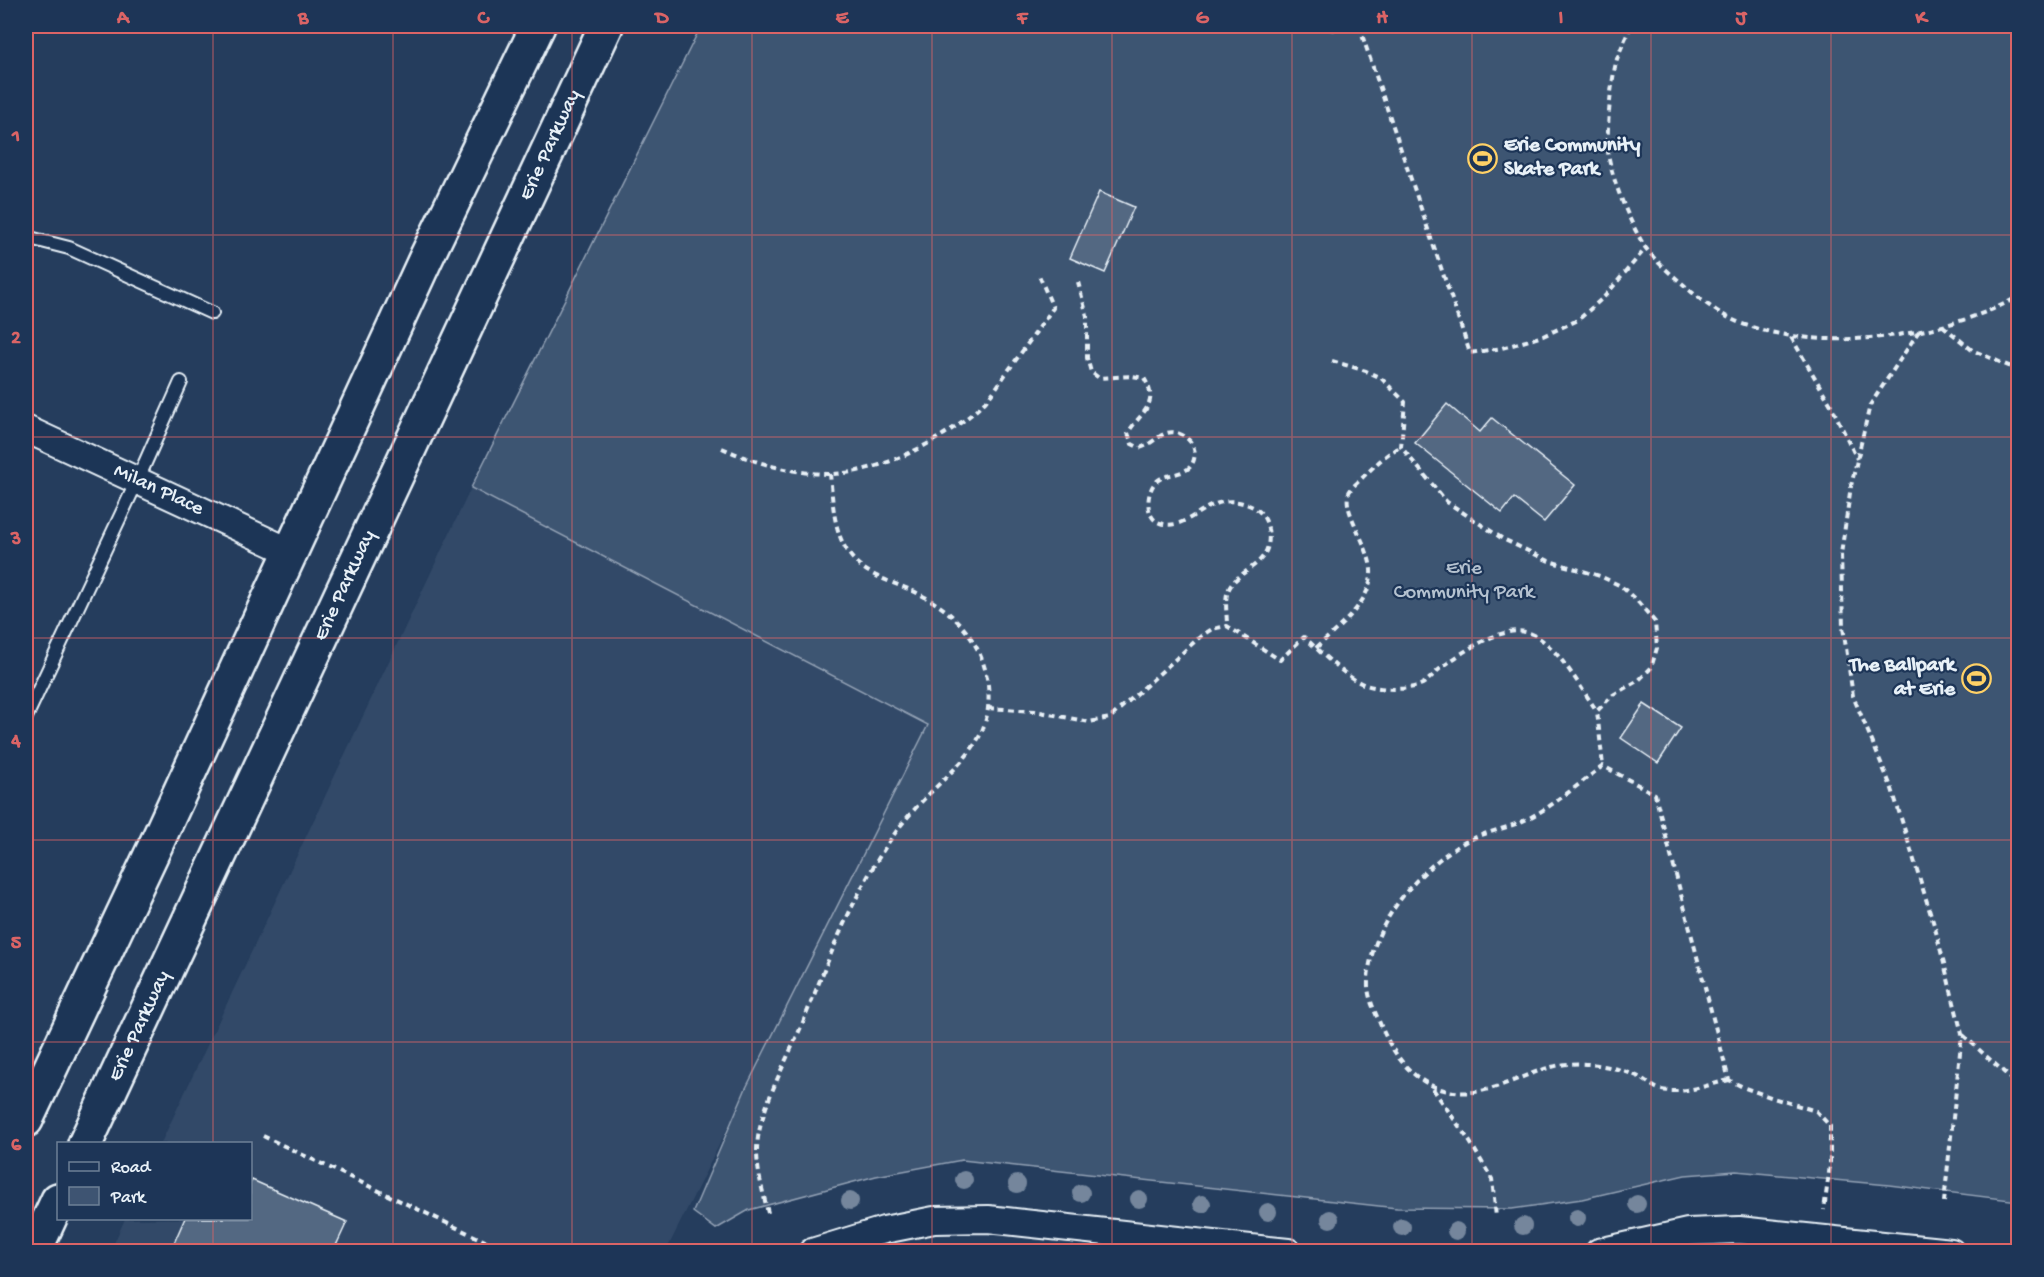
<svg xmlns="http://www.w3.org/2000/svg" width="2044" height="1277" font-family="'Gochi Hand',sans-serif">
  <rect width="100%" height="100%" fill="#253d5d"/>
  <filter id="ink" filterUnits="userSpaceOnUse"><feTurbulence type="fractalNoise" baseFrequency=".0167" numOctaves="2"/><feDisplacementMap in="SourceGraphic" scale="12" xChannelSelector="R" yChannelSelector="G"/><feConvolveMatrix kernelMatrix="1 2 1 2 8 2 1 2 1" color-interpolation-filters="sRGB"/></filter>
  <g filter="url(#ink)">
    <path fill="#334a68" d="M471,488l458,237 -263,526 -556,1 15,-33 125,-1v-74l-89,-1z"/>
    <path fill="#3e5472" stroke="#93a2b5" stroke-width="1.5" d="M701,26h1317v1175l-129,-16 -153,-14 -51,4 -103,24 -70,10 -115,-1 -435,-48 -86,16 -127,34 -33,19 -23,-17 53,-124 182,-363 -457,-237z"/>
    <g fill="#536782" stroke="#e8f1f8" stroke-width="1.5">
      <path d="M1099,192l35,15 -29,66 -35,-15z"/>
      <path d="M1447,404l33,28 12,-14 83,67 -31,37 -30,-24 -12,15 -87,-70z"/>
      <path d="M1644,704l37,24 -23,35 -37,-25z"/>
      <path d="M252,1180l95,42 -14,30h-163l15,-34h65v-34z"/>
    </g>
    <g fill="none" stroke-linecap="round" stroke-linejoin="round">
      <defs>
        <g id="lane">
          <path d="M26,237l43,11 143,65"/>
          <path d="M26,717l111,-236 44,-99"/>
        </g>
        <g id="street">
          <path id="s1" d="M26,429l265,123"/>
          <path d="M812,1252l72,-22 50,-10 54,-1 300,33"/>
          <path d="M1599,1252l89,-20 51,-2 212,22"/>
        </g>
        <g id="secondary">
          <path d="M26,1120l132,-280 268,-582 112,-232"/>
          <path id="s2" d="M85,1144l521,-1118"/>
          <path d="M34,1252l24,-52"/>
        </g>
      </defs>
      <use href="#lane" stroke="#e8f1f8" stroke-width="16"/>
      <use href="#street" stroke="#e8f1f8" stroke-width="30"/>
      <use href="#secondary" stroke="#e8f1f8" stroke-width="38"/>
      <g stroke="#e8f1f8" stroke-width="4" stroke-dasharray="6 4.5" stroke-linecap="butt">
        <path d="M1287,26l54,4 24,-4"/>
        <path d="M1359,26l111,327 32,-5 41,-12 35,-16 27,-24 41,-48"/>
        <path d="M1631,26c-5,11 -10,22 -14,33 -6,20 -12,80 -8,100 6,28 21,64 36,88 10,14 26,27 39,38 16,15 36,30 56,38 83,31 202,15 278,-26"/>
        <path d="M1078,282l9,34v42l4,14 8,6 33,-2 12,2c17,27 -4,34 -16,55l4,11 8,4c16,-5 23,-21 40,-14 5,2 10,6 13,12 3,7 2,15 -3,21 -9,9 -24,6 -33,14 -11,9 -13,37 3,42 32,11 48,-38 93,-16 8,4 14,13 15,22 7,40 -34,38 -41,65 -2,9 0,23 0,32"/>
        <path d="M1943,326l29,24 46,20"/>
        <path d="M1919,331l-49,74 -19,81 -10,68 2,73 10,69 39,93 43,139 27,106 -18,168"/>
        <path d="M1791,337l40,68 26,54"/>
        <path d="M1332,361l34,10 15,7 24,24 -4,45 46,55 56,37 46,22 51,15 21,10 18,17 16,19 2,26 -6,20 -12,12 -26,15 -16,16 6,55"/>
        <path d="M722,448c33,15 68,25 105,26 52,1 124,-37 159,-73 7,-8 13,-17 19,-26 16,-22 32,-44 48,-67l-15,-35"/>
        <path d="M1316,648c20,-19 53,-43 55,-73 2,-25 -27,-60 -23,-79 1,-8 12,-15 17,-21 12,-11 21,-22 36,-28"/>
        <path d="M988,708l47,3 54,11 21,-4 91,-82 11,-7 15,-3 53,34 24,-23c17,15 36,36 57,46 14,7 45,8 59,2 8,-3 14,-12 21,-17 21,-16 64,-46 91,-34 26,12 49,55 65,77"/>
        <path d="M1963,1035l55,50"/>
        <path d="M1729,1080c-22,5 -44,14 -67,10 -9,-2 -15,-9 -23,-13 -22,-10 -48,-15 -71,-13 -23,2 -48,15 -69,22 -60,21 -99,-11 -120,-65 -5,-11 -10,-22 -11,-34 -2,-58 50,-119 97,-145 19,-10 41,-13 60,-22 28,-13 53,-36 78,-54l52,28 74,286 16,8 28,10 43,13 14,15v39l-6,45"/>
        <path d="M1433,1089l37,53 22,37 4,38"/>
        <path d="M263,1136l245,116"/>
        <path d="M768,1213c-6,-25 -15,-54 -9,-81 8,-36 27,-71 42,-105 28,-68 53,-138 97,-198 10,-13 22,-26 33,-37 25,-25 53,-47 57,-84 5,-50 -23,-91 -67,-113 -22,-12 -50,-16 -67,-35 -21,-23 -21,-57 -24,-86"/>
      </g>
      <use href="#lane" stroke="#1d3557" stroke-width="12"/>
      <use href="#street" stroke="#1d3557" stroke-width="26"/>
      <use href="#secondary" stroke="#1d3557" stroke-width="33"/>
    </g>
    <g fill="#74869c">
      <circle cx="964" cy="1180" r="9"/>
      <circle cx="1017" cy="1184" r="9"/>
      <circle cx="1081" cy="1193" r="9"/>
      <circle cx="1139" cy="1199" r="9"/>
      <circle cx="850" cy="1201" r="9"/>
      <circle cx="1202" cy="1204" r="9"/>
      <circle cx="1637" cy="1204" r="9"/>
      <circle cx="1268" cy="1212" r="9"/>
      <circle cx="1577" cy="1218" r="9"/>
      <circle cx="1330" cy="1219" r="9"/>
      <circle cx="1523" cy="1226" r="9"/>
      <circle cx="1402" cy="1227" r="9"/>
      <circle cx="1456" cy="1231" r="9"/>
    </g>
  </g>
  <path fill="none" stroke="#db6466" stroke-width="1.5" stroke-opacity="0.55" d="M213,26v1118M393,26v1226M572,26v1226M752,26v1226M932,26v1226M1112,26v1226M1292,26v1226M1472,26v1226M1651,26v1226M1831,26v1226M26,235h1992M26,437h1992M26,638h1992M26,840h1992M26,1042h1992M213,1218v34"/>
  <defs>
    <symbol id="stadium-ring" viewBox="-11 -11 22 22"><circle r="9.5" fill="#1d3557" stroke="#ffd166" stroke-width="1.5"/><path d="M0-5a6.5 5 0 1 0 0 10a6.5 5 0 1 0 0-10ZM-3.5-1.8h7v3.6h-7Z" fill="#ffd166"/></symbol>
  </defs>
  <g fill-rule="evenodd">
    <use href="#stadium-ring" x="1466" y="142" width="33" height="33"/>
    <use href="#stadium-ring" x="1960" y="662" width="33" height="33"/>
  </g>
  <g text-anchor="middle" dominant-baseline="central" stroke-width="4.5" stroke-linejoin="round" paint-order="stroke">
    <g font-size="21" fill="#e8f1f8" stroke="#1d3557">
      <text stroke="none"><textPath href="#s2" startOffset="1102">Erie Parkway</textPath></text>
      <text stroke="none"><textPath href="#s1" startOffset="146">Milan Place</textPath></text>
      <text stroke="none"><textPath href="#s2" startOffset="616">Erie Parkway</textPath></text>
      <text stroke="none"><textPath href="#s2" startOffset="130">Erie Parkway</textPath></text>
    </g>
    <g font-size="21" font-weight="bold" fill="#e8f1f8" stroke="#1d3557" text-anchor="start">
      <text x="1504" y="146">Erie Community<tspan x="1504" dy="24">Skate Park</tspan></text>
      <text x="1955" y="666" text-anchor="end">The Ballpark<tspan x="1955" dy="24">at Erie</tspan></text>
    </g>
    <g font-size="21" fill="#b5c2d0" stroke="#1d3557">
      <text x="1464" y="569">Erie<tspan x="1464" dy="24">Community Park</tspan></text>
    </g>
  </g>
  <rect width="2044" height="1277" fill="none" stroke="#1d3557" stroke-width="66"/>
  <rect x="57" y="1142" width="195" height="78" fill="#1d3557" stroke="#6e8097" stroke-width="1.5"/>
  <rect x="69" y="1162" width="30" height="9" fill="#1d3557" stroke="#6e8097" stroke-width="1.5"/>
  <text x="111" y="1172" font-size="18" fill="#e8f1f8">Road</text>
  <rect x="69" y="1187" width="30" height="18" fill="#3e5472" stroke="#6e8097" stroke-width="1.5"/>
  <text x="111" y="1202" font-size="18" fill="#e8f1f8">Park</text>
  <rect x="33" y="33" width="1978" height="1211" fill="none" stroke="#db6466" stroke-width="2"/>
  <g font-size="20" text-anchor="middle" font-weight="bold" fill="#db6466">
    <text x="123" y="23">A</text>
    <text x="303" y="23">B</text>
    <text x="483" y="23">C</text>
    <text x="662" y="23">D</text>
    <text x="842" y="23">E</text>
    <text x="1022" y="23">F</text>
    <text x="1202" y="23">G</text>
    <text x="1382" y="23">H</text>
    <text x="1561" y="23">I</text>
    <text x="1741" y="23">J</text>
    <text x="1921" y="23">K</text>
    <text x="16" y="141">1</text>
    <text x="16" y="343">2</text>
    <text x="16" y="544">3</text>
    <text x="16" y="746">4</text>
    <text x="16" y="948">5</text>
    <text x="16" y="1150">6</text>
  </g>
</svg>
